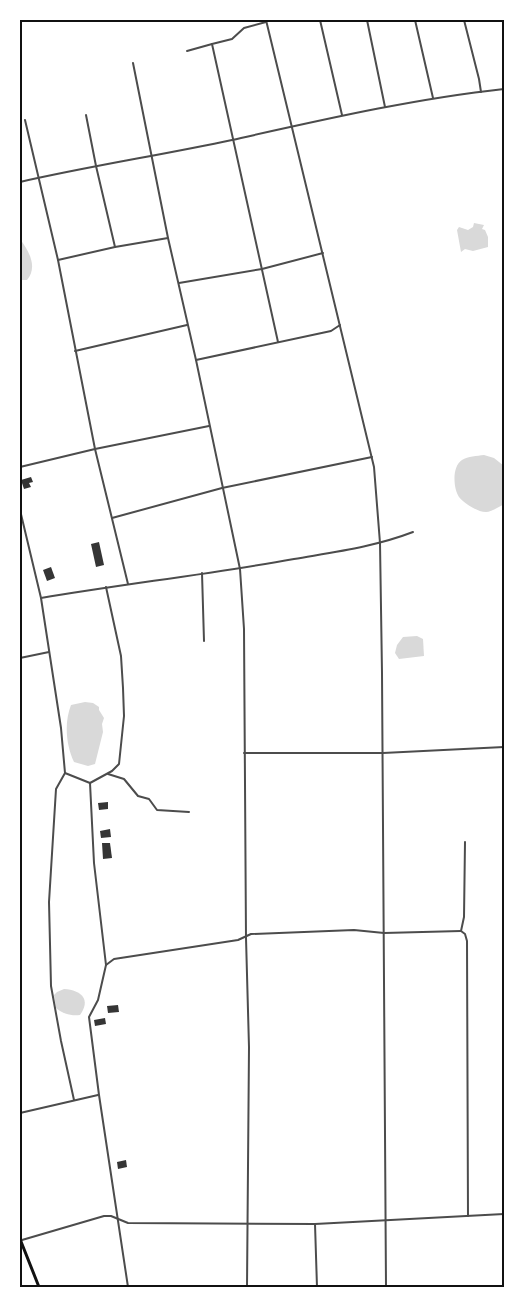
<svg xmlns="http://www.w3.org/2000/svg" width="524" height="1307" font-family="'Roboto Condensed',sans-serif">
  <rect width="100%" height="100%" fill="#fff"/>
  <g fill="#d9d9d9">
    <path d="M474,223l10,2 -2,4 3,1 3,7v10l-15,4 -8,-2 -4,3 -4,-22 2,-3 9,3 5,-3z"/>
    <path d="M20,239c9,12 18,28 7,41h-7z"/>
    <path d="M484,455l10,3 10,8v38c-5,3 -13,8 -18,8 -9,0 -22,-9 -27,-15 -6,-9 -7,-31 3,-37 6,-4 15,-4 22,-5z"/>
    <path d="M417,636l6,3 1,17 -25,3 -4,-6 2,-8 6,-8z"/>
    <path d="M85,702l8,1 6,4v3l5,8 -2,6 1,8 -8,32 -7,2 -14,-4c-8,-17 -10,-39 -3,-57z"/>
    <path d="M64,989c18,1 27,11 16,26 -9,1 -17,-1 -24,-7l-2,-13 3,-3z"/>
  </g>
  <g fill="#353535">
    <path d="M31,477l2,5 -4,1 2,4 -7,2 -3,-9z"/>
    <path d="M99,542l5,23 -8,2 -5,-23z"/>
    <path d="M51,567l4,11 -8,3 -4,-11z"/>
    <path d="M108,802v7l-9,1 -1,-7z"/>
    <path d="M110,829l1,8 -10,1 -1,-7z"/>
    <path d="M102,843h8l2,15 -9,1z"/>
    <path d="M118,1005l1,7 -11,1 -1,-7z"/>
    <path d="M105,1018l1,6 -11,2 -1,-6z"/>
    <path d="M126,1160l1,7 -9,2 -1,-7z"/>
  </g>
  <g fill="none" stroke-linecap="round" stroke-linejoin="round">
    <g stroke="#4c4c4c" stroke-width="2">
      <path d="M266,20l108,447 6,76 2,130 4,614"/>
      <path d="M320,20l22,95"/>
      <path d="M367,20l18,87"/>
      <path d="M415,20l18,78"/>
      <path d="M464,20l15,59 2,13"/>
      <path d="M266,22l-22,6 -12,11 -20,5 66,298"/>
      <path d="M187,51l25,-7"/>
      <path d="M133,63l35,175 28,122 44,209 4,60 2,309 3,109 -2,240"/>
      <path d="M86,115l10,51 19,81"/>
      <path d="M25,120l33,140 37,189 33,135"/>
      <path d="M20,182c70,-16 142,-27 212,-42 90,-20 180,-41 272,-51"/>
      <path d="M58,260l57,-13 53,-9"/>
      <path d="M179,283l83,-14 61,-16"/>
      <path d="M75,351l112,-26"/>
      <path d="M196,360l135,-29 9,-6"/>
      <path d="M20,467l75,-18 114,-23"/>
      <path d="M20,510l21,88 20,130 4,45"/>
      <path d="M112,518l110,-30 150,-31"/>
      <path d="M202,573l2,68"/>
      <path d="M41,598c84,-14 169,-24 253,-39 40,-7 80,-12 119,-27"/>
      <path d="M20,658l29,-6"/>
      <path d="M244,753h139l121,-6"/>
      <path d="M65,773l-9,16 -7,113 2,84 10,55 13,59"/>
      <path d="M65,773l25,10"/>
      <path d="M108,774l16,5 14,17 11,3 8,11 32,2"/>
      <path d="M90,783l4,80 12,102 -8,35 -9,17 10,78 29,192"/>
      <path d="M90,783l22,-12 7,-7 5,-48 -1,-28 -2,-32 -15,-69"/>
      <path d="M465,842l-1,75 -3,14 4,3 2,7 1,275"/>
      <path d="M106,965l8,-6 124,-19 13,-6 103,-4 30,3 77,-2"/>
      <path d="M20,1113l78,-18"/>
      <path d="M315,1224l2,63"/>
      <path d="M22,1240l82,-24h7l17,7 187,1 189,-10"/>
    </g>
    <path stroke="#111" stroke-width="3" d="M20,1239l19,48"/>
  </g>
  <rect width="524" height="1307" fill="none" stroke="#ffffff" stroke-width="42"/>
  <rect x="21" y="21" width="482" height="1265" fill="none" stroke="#111" stroke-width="2"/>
</svg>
